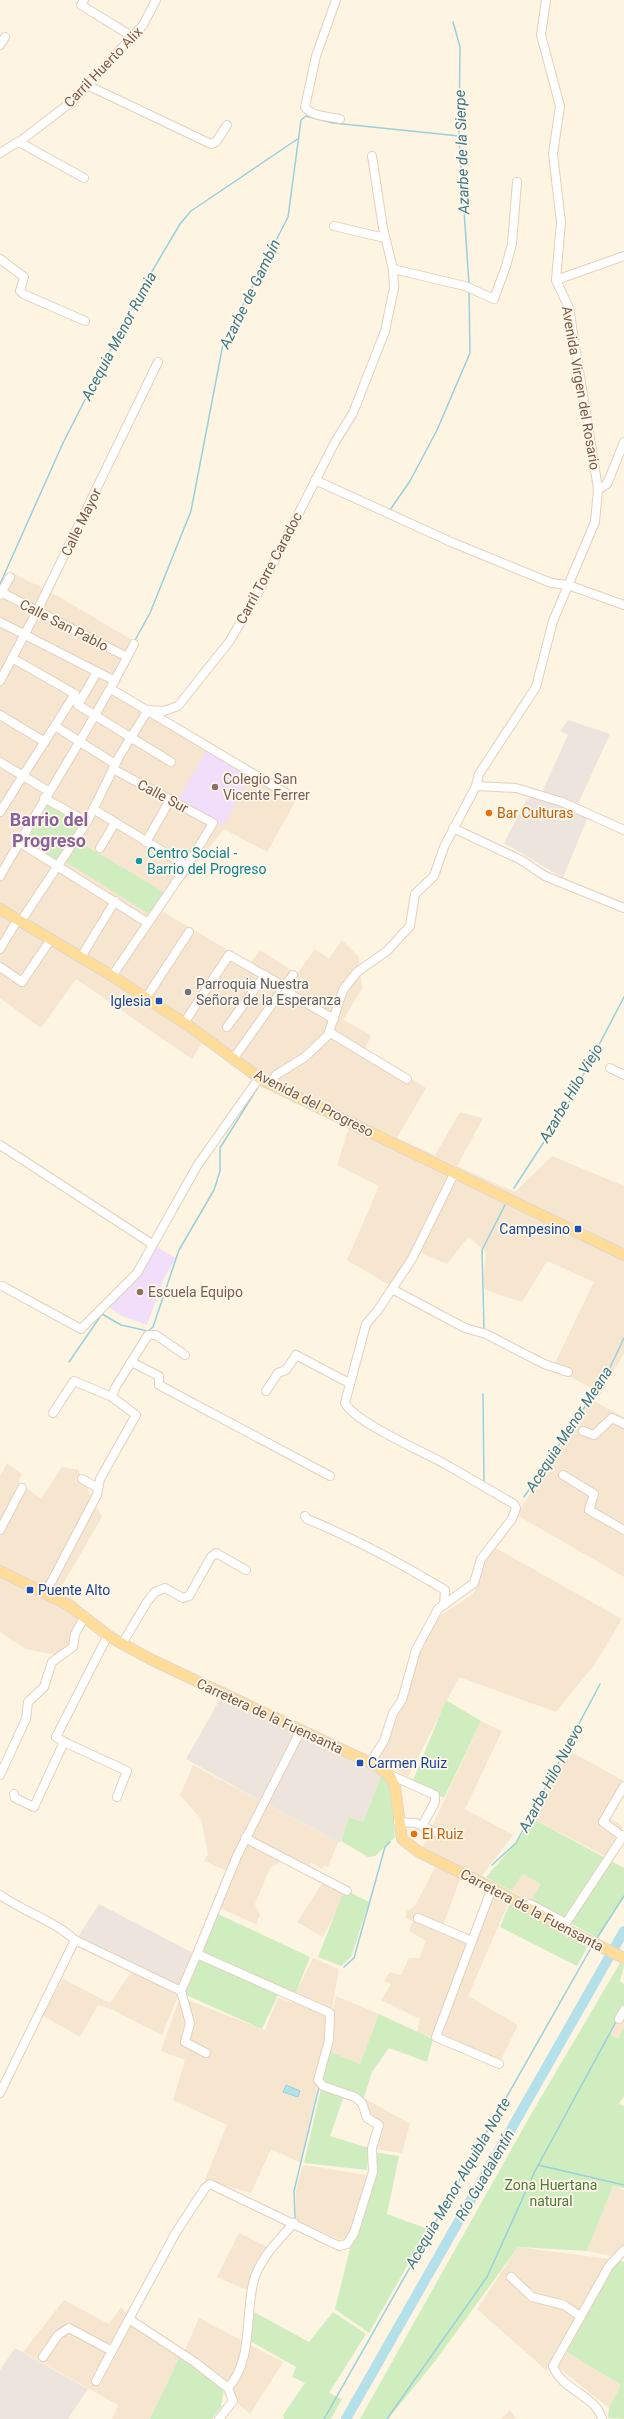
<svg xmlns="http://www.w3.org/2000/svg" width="624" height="2419" font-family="Roboto,sans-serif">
  <rect width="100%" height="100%" fill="#fef4e2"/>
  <g fill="#f7e6cf">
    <path d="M10,572l39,19 90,53 -22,44 182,107 -32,57 -43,-23 -64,81 90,53 10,-13 37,24 18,-25 14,10 13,-19 17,17 3,32 -19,31 28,15 -6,15 61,38 -29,50 38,17 25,-43 23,6 -26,48 58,26 37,-36 72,30v167l-23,41 -48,-27 41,-85 -47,-21 -25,41 -31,-10 -8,-4 3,-36 -18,-15 -21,27 -33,-14 -23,36 -44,-26 32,-74 -42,-21 13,-41 -89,-43 -59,-38 -10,16 -116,-80 -35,49 -41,-30v-404z"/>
    <path d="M590,1399l34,18v160l-107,-62z"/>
    <path d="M7,1463l15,11 -3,8 22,17 21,-32 16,3 24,47 -42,72 20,16 -9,37 -11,14 -34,-7 -26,-17v-155z"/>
    <path d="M492,1546l130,73 -27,45 -39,48 -97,-35 -51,100 -34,-18 60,-139 39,-26z"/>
    <path d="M481,1721l21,10 -37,78 48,26 -33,43 -59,-28z"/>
    <path d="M566,1749l58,32 -17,35 16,11 -16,30 -74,-38 15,-35z"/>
    <path d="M193,1765l145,77 -10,25 -4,-2 -2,4 -10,-6 -6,4 -18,-9 -18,10 -15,36 5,11 -4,9 -44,-19 15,-34 -23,-10 4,-6 -7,-36 -21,-24z"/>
    <path d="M435,1867l26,10 -18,48 27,13 -36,100 -17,-6 3,-13 -39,-19 10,-16 -7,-3 6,-9 11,3 8,-17h10l7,-17 -17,-10 4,-10 -8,-3 2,-7 8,-5z"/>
    <path d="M523,1874l19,10 -11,17 -20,-10z"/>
    <path d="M323,1882l24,9 -24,46 -26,-15z"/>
    <path d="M492,1893l17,9 -41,94 50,29 -19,39 -59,-28z"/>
    <path d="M313,1958l26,11 -16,92 -22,102 -30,-14 -20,44 -46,-13 22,-55 -54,-25 12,-40 -24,-9 19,-54 85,33 13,-32 47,14 -32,-14z"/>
    <path d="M132,1971l46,25 -16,39 -51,-26 -13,-4 -18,32 -38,-22 21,-36 47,24z"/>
    <path d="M336,1996l43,18 -19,50 -34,-14z"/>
    <path d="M624,2007v21l-6,11 -9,-6z"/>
    <path d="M355,2097l9,1 46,26 -8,29 -27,-4 4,-24 -12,-7z"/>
    <path d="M305,2165l62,10 -6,29 -16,38 -50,-22 1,-30 6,-23z"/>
    <path d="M613,2186l11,4v58l-13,8 -24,-5z"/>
    <path d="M239,2233l28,14 -11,17 -9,26 -30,-13z"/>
    <path d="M518,2247l92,12 -63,112 -70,-62z"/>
    <path d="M64,2300l45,24 12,-17 7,8 52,41 -30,63h-38l6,-14 -95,-53z"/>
    <path d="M199,2318l84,44 -33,52 -15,-13 -7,-13 -45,-33z"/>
    <path d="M567,2352l54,33 -12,23 -51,-41z"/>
    <path d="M510,2410l6,9h-15z"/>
  </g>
  <g fill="#ede5dd">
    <path d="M568,720l42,14 -32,70 9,15 -24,59 -59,-35 22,-43 16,-8 26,-57 -8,-4z"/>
    <path d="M220,1699l75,35 -34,67 -75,-42z"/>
    <path d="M300,1738l82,36 -19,48 -14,-5 -9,26 -73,-39z"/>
    <path d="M99,1904l94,49 -12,38 -105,-51z"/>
    <path d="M15,2348l73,41 -20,30h-68v-49z"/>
  </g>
  <g fill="#f1defb">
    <path d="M207,749l45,25 -29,52 -45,-26z"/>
    <path d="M155,1246l21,12 -12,20 -17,47 -25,-9 -14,-10z"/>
  </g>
  <g fill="#d0edbf">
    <path d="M44,798l43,24 -29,44 -39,-24z"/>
    <path d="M79,842l85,50 -15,22 -83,-52z"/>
    <path d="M446,1700l35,21 -37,77 -32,-15z"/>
    <path d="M382,1774c14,19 11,40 13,63l-20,19 -7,1 -27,-16 8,-24 14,5z"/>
    <path d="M533,1819l91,49v28l-27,42 -66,-37 10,-17 -18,-10 -12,17 -25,-14 30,-34z"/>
    <path d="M347,1891l22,11 -18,55 -10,9 -23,-9 24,-61z"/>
    <path d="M510,1903l78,43 -11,20 -77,-39z"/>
    <path d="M218,1914l92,43 -15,38 -94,-42z"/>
    <path d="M199,1959l79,36 -16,34 -78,-35z"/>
    <path d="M620,1963l4,2 -4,16 4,3v23l-14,27 8,5 6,-11v68l-5,8 5,2v82l-11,-2 -26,65 -69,-4 -82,113 -48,59h-28l170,-303z"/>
    <path d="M379,2014l54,25 -6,23 -38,-14 -17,24 -8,26 -9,-1 -37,-17 8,-30 34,14z"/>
    <path d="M321,2089l23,7 -14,40 39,12 -2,22 -63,-7z"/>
    <path d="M374,2152l25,4 -12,58 41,15 -59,104 -34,-24z"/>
    <path d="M616,2259l8,3v157l-16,-1 1,-10 12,-23 -54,-33z"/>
    <path d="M252,2311l57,31 24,-30 33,22 -37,59 13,6 -11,20h-47l-1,-4 22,-32 -13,-6 4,-10 -46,-26z"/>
    <path d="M180,2356l44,32 -3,19 -9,12h-62z"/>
  </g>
  <path fill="#b4e0ea" stroke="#99d0dd" d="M286,2085l14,6 -2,6 -15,-5z"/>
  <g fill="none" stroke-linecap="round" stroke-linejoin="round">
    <g stroke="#99d0dd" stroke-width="1.5">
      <path d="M453,22l7,25 -1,89 10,148"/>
      <path d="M390,510l20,-29 27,-51 33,-77 -1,-61"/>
      <path d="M0,584l63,-141 78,-153 39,-66 11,-13 108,-73"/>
      <path d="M134,642l16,-29 41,-102 32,-167 65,-127 13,-97 5,-4 27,7 126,13"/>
      <path d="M514,1188l52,-80 58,-111"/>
      <path d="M484,1328l-2,-78 23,-45"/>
      <path d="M69,1362l33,-48 19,11 27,6 5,-4 26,-77 35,-60 6,-19v-23l38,-61"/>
      <path d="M483,1394l1,89"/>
      <path d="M524,1497l83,-123 17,-36"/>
      <path d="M492,1865l24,-22 84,-159"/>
      <path d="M597,1938l27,-42"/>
      <path d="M344,1967l10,-9 31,-111 5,-5"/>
      <path d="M538,2165l86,20"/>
      <path d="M295,2220l-1,-29 25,-104"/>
      <path d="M324,2419l267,-471"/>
      <path d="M387,2419l100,-142 48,-106 82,-151"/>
    </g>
    <path stroke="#b4e0ea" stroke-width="10" d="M346,2419l278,-488"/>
    <defs>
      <g id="minor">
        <path d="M84,0l-3,5 52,32"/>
        <path d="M336,0l-20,56 -11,51c7,10 24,9 35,12"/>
        <path d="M0,45l5,-8"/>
        <path d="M87,85l124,59 5,-2 11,-17"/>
        <path d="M19,142l65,36"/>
        <path d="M0,153l23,-14 51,-39 69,-75 13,-25"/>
        <path d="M334,226l51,12"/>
        <path d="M0,259l24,18 -4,14 3,3 62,27"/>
        <path d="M393,269l72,17 29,13 12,-33 6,-22 5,-62"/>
        <path d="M556,280l68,-24"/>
        <path d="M315,480l136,62 100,41 17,2 56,20"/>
        <path d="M598,490l9,-6 17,-42"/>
        <path d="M1,592l126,65"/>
        <path d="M0,595l10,-18"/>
        <path d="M0,622l115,59"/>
        <path d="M12,658l63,36"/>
        <path d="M0,681l37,-70 121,-249"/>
        <path d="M111,689l178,106"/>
        <path d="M75,694l3,11 93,57"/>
        <path d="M78,705l19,-33"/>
        <path d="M0,715l45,27"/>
        <path d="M55,726l60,38"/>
        <path d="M0,762l48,29"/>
        <path d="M476,786l40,2 46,14 62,28"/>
        <path d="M44,798l43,24"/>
        <path d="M93,809l94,57"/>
        <path d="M0,812l75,-118"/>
        <path d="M453,828l68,32 24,16 79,32"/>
        <path d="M19,842l129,81"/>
        <path d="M146,842l24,-42"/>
        <path d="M100,848l15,-25"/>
        <path d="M0,876c44,-78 94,-153 134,-232"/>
        <path d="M21,921l66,-99 33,-67 28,-45 16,1 14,-5 51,-64 28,-47 78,-153 18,-29 32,-82 9,-43 -1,-19 -10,-41 -11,-72"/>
        <path d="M0,949l18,-30"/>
        <path d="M81,957l34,-56"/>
        <path d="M0,967l22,15 29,-43"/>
        <path d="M112,976l75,-110 26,-43 -100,-54"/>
        <path d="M146,998l43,-66"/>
        <path d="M184,1023l45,-68 56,32 7,8 42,24"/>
        <path d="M227,1027l38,-52"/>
        <path d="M329,1032l78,47"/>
        <path d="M233,1059l60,-84"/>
        <path d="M610,1068l14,7"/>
        <path d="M270,1084l6,-9 29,-18 23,-22 15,-45 14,-18 30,-21 23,-25 5,-32 19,-18 10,-29 32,-61 3,-12 57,-87 17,-66 42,-99 3,-32 -2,-14 -27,-168 -13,-28 5,-58 -8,-68 7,-48 -19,-71 5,-35"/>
        <path d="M0,1145l152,99"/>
        <path d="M2,1286l79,43 56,-56 60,-107 62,-88"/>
        <path d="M392,1289l73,39 21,6 58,30 24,8"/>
        <path d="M131,1362l28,14v9l171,91"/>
        <path d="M266,1391l12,-18 8,-3 10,-15 53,28"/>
        <path d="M53,1413l21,-32 38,16"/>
        <path d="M583,1431l11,4 18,-17 12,6"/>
        <path d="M563,1475l31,19 -5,16 35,20"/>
        <path d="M82,1479l16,9"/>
        <path d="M305,1516l2,3c49,20 93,44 138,71l-1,15"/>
        <path d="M0,1530l22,-42"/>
        <path d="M45,1594l52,-99 3,-16 36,-64 -24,-18 3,-9 33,-53h8l29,20"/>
        <path d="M122,1644l25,-42 8,-10 10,-4 18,10 6,-2 22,-39 5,-4 30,17"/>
        <path d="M64,1742l63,29 -10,26"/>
        <path d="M370,1763l14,-22 9,-28 9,-13 14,-50 22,-41 36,-26 7,-24 31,-40 4,-11 -2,-4c-23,-13 -46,-27 -69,-40 -23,-13 -89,-41 -100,-61l21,-79 12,-14 34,-51 43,-87"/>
        <path d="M386,1773l49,22v7l-13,24"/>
        <path d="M0,1775l26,-56 2,-17 16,-15 8,-25 21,-15 2,-13 10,-18"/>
        <path d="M14,1794l1,4 19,9 30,-65 -8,-5 52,-102"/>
        <path d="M398,1822l18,1 21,10"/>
        <path d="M622,1836l-19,-14 21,-36"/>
        <path d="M245,1838l102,53"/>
        <path d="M492,1888l-56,149 63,27"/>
        <path d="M0,1895c24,17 53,25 75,45"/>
        <path d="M527,1907l3,-3 36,19 58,-88"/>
        <path d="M418,1918l54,23"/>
        <path d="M197,1954l40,-98 64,-126"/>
        <path d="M181,1991l9,32 -5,19 21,11"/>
        <path d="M619,2019l5,-9"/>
        <path d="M0,2093l75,-153 106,51 16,-37 133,59 -1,27 -11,40 5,6 32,11 7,6 5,15 12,7 -7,23 1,24 -19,61 -7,11 -8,2 -129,-62 -5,4 -30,46 -46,85"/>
        <path d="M511,2277l21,20 32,8 16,11"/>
        <path d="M43,2357l15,-22 11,-7 43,23"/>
        <path d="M96,2381l33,-62 67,44 32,25 5,13 -14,18"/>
        <path d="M228,2388c25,-28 17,-70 25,-104 5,-24 25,-43 41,-61"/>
        <path d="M602,2419c-6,-24 -40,-28 -49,-53l56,-100 15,-16"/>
      </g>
      <g id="major">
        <path d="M0,909l109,65 80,52 73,54 362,175"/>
        <path d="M0,1571l70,35 40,31 40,22 227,107 13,10 5,11 7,52 17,13 73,36 73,41 59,29"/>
      </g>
    </defs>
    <use href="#minor" stroke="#e4d0bc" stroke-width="10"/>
    <use href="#major" stroke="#dfd7d2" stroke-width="12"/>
    <use href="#minor" stroke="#fff" stroke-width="8"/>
    <use href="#major" stroke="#ffdc98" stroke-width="10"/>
  </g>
  <g fill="#8d6e63" stroke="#fff7ea" stroke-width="1.5">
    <circle cx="215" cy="787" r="4"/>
    <circle cx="140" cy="1292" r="4"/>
  </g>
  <g fill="#e8710a" stroke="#fff7ea" stroke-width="1.5">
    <circle cx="489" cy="813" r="4"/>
    <circle cx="414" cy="1834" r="4"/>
  </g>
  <circle fill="#0f9aa8" stroke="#fff7ea" stroke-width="1.5" cx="139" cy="861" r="4"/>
  <circle fill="#6b7280" stroke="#fff7ea" stroke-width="1.5" cx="188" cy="992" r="4"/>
  <g fill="#1a4fb4" stroke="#fff7ea" stroke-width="1.5">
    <rect x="155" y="997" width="8" height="8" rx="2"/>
    <rect x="574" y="1225" width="8" height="8" rx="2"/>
    <rect x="26" y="1586" width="8" height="8" rx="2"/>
    <rect x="356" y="1759" width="8" height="8" rx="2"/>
  </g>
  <g text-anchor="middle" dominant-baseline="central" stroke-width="3.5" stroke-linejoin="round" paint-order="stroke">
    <g font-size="14" fill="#795945" stroke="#fff7ea">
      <text transform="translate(103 67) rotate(-46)">Carril Huerto Alix</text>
      <text transform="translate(581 388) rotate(80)">Avenida Virgen del Rosario</text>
      <text transform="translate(81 522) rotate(-64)">Calle Mayor</text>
      <text transform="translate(269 568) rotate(-62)">Carril Torre Caradoc</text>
      <text transform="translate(64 625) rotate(27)">Calle San Pablo</text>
      <text transform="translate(163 796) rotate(28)">Calle Sur</text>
      <text transform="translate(314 1103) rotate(27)">Avenida del Progreso</text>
      <text transform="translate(270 1716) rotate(25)">Carretera de la Fuensanta</text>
      <text transform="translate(532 1910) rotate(28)">Carretera de la Fuensanta</text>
    </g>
    <g font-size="14" fill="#785e54" stroke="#fff7ea" text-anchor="start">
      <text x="223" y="779">Colegio San<tspan x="223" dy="16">Vicente Ferrer</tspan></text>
      <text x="148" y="1292">Escuela Equipo</text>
    </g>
    <g font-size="14" fill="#c56008" stroke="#fff7ea" text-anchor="start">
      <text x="497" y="813">Bar Culturas</text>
      <text x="422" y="1834">El Ruiz</text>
    </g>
    <g font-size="14" fill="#0d838f" stroke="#fff7ea" text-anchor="start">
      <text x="147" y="853">Centro Social -<tspan x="147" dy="16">Barrio del Progreso</tspan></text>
    </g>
    <g font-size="14" fill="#5b616d" stroke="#fff7ea" text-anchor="start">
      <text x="196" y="984">Parroquia Nuestra<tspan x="196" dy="16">Señora de la Esperanza</tspan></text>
    </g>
    <g font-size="14" fill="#164399" stroke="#fff7ea" text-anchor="end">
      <text x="151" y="1001">Iglesia</text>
      <text x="570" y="1229">Campesino</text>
      <text x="38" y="1590" text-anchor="start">Puente Alto</text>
      <text x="368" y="1763" text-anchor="start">Carmen Ruiz</text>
    </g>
    <g font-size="14" fill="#4b7a3a" stroke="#fff7ea">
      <text x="551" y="2185">Zona Huertana<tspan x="551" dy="16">natural</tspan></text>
    </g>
    <g font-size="15" font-style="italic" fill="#3a7887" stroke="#fff7ea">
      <text transform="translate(462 152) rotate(-92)">Azarbe de la Sierpe</text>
      <text transform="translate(250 294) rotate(-64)">Azarbe de Gambín</text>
      <text transform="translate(119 336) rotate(-62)">Acequia Menor Rumia</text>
      <text transform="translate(571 1093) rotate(-60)">Azarbe Hilo Viejo</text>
      <text transform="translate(569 1429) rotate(-57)">Acequia Menor Meana</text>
      <text transform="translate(551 1778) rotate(-62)">Azarbe Hilo Nuevo</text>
      <text transform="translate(485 2175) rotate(-60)">Río Guadalentín</text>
      <text transform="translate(458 2183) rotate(-60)">Acequia Menor Alquibla Norte</text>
    </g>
    <g font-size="18" font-weight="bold" fill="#8b609d" stroke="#fff7ea">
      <text x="49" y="819">Barrio del<tspan x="49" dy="21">Progreso</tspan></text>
    </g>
  </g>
</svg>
